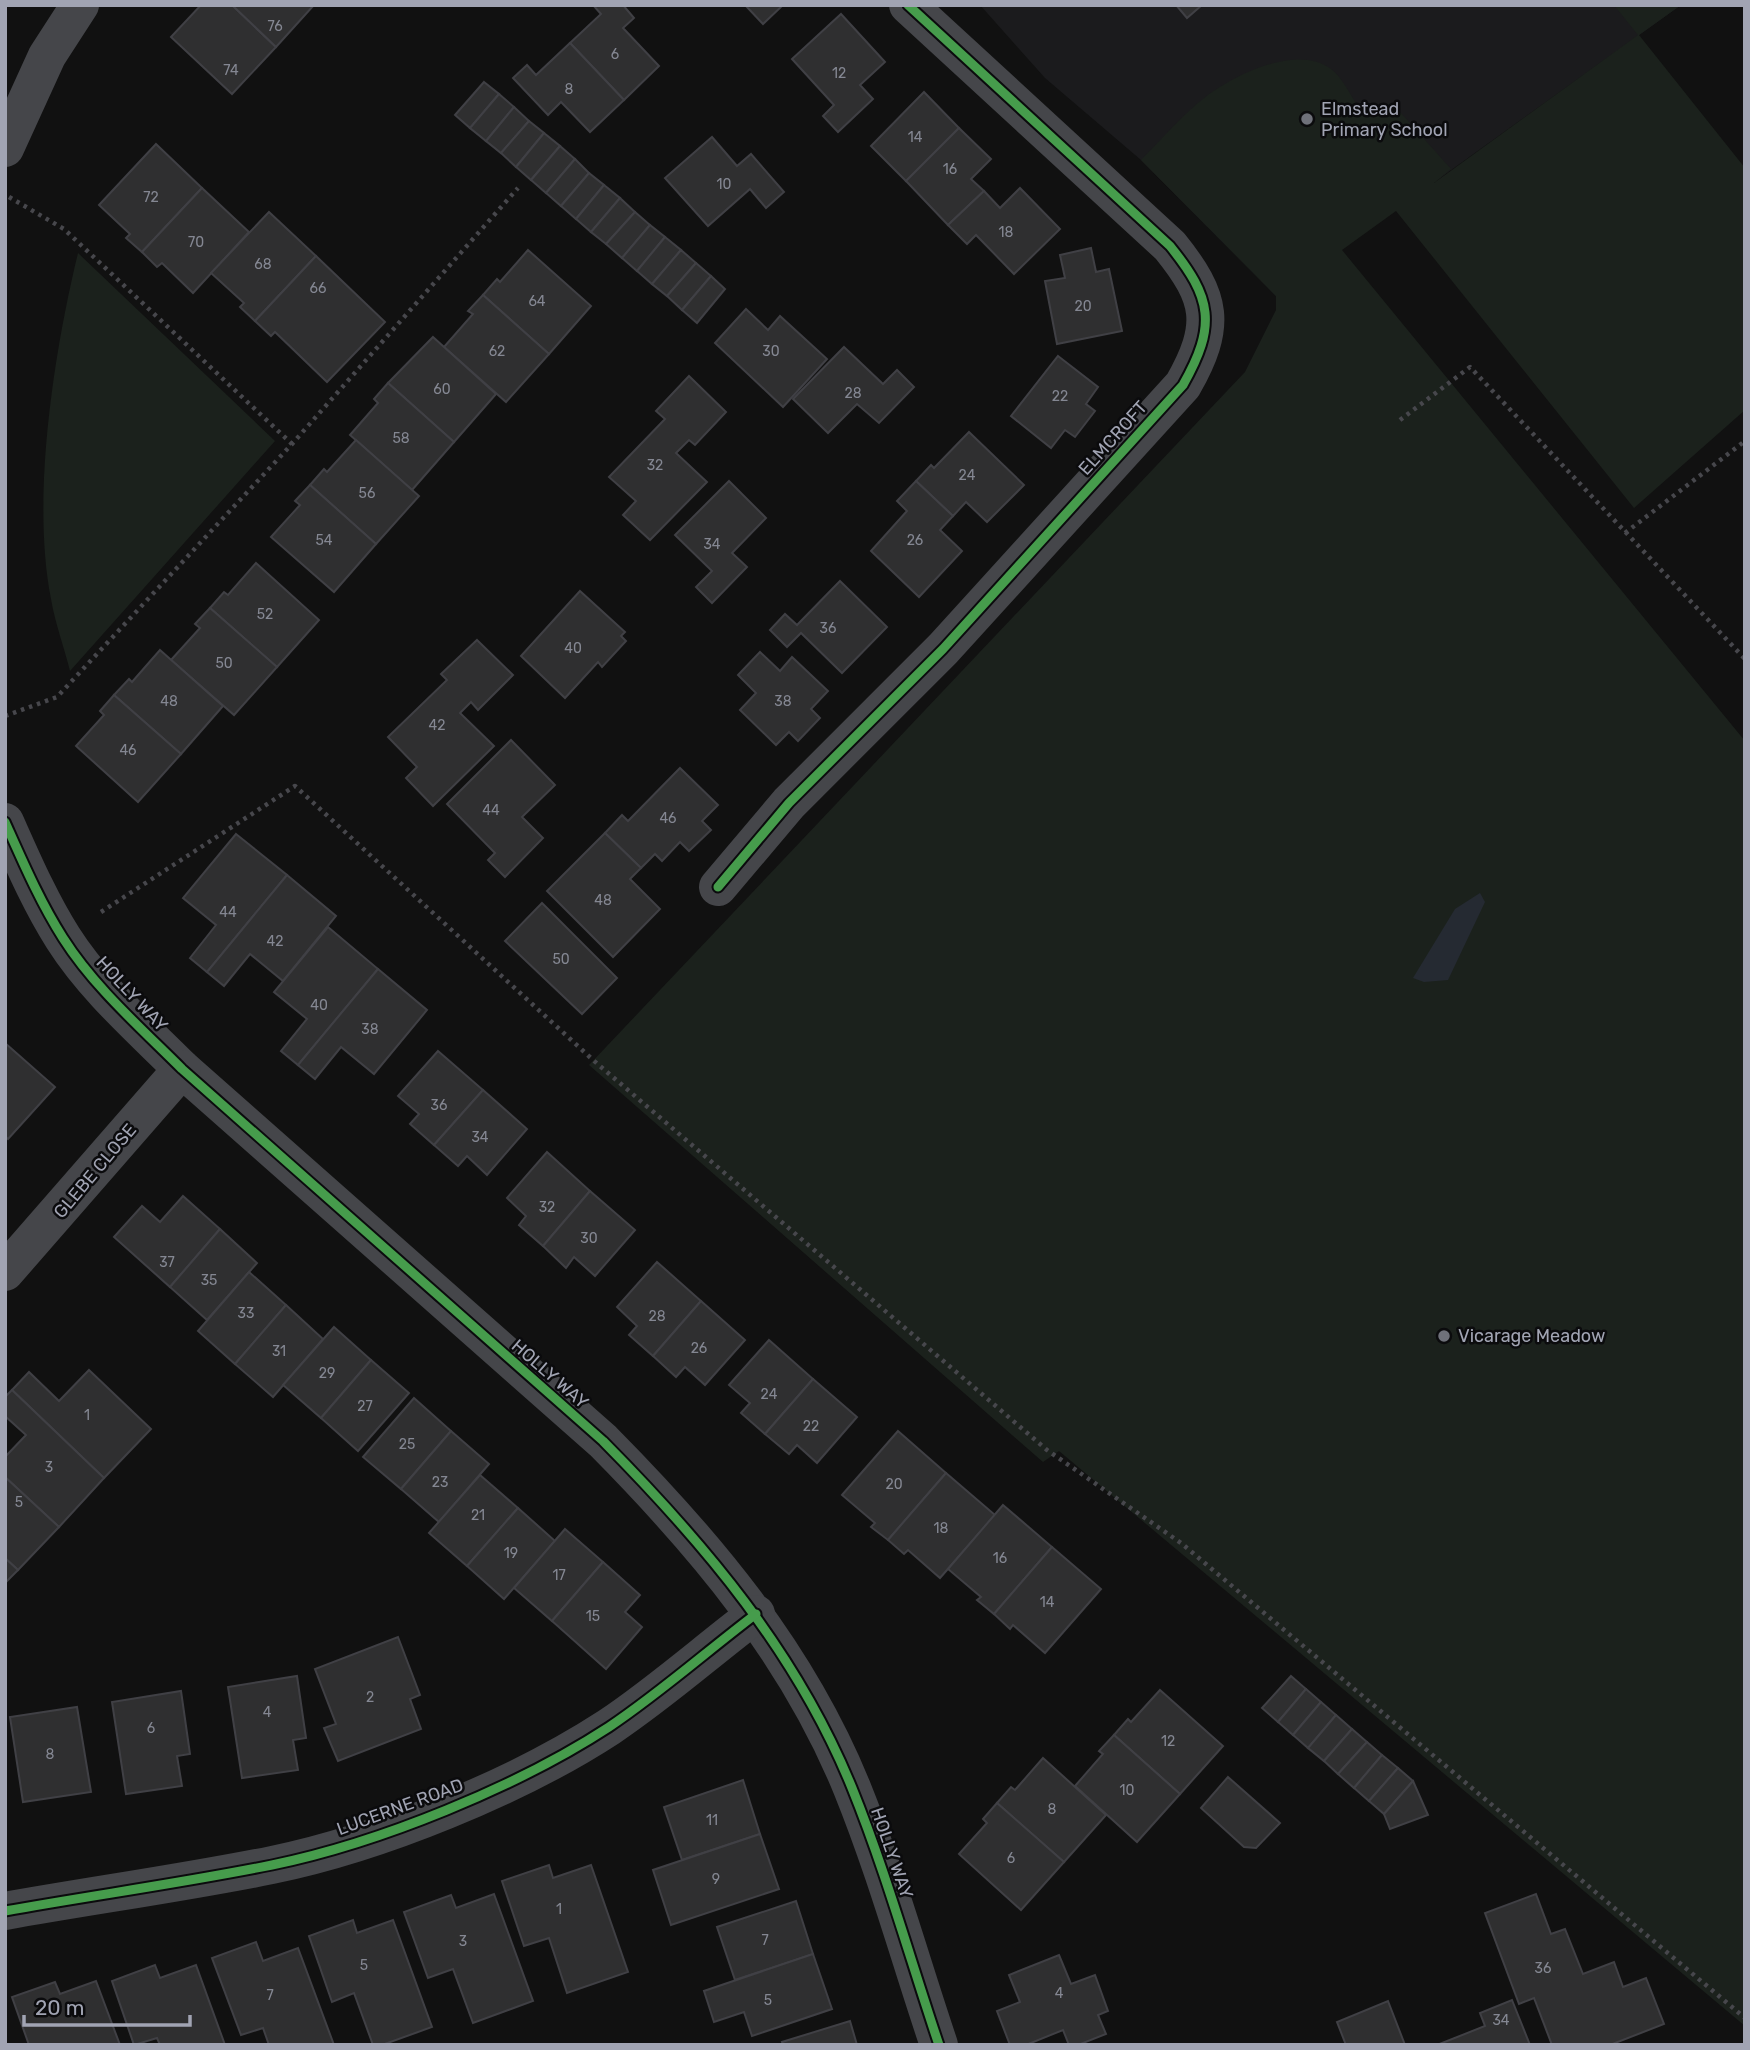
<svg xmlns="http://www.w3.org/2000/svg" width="1750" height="2050" font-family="Rubik,sans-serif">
  <rect width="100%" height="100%" fill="#111"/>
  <path fill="#1b1b1d" d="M980,5h701l-405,291 -135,-136 -96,-82z"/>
  <g fill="#1b211c">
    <path d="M1614,5h67l-42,30 106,133v242l-111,98 -238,-297 -54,39 403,491v1285l-686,-575 -16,11 -454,-397 656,-693 31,-62v-14l-135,-136c19,-19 37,-40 57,-57 28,-25 98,-61 133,-34 11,8 20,27 28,39l33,-5 59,66 -17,14 204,-148z"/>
    <path d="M78,253l197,188 -205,230c-6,-24 -15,-48 -19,-72 -20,-101 3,-247 27,-346z"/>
  </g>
  <path fill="#252a32" d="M1480,893l5,9 -37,78 -24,2 -11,-4 42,-69z"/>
  <g fill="#2f2f30" stroke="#404045" stroke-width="2">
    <path d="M201,5h31l44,42 -44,47 -61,-57z"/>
    <path d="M232,5h82l-38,42z"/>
    <path d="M593,5h30l11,13 -11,10 36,38 -35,34 -54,-57 31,-29z"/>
    <path d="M745,5h38l-20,19z"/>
    <path d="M1176,5h26l-15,13z"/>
    <path d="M841,14l44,48 -25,23 13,14 -35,33 -15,-16 11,-11 -42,-46z"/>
    <path d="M570,43l54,57 -34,32 -29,-30 -13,13 -35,-37 14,-13 9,10z"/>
    <path d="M484,82l15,12 -29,34 -15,-13z"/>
    <path d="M924,92l35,36 -53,53 -35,-35z"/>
    <path d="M499,94l15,13 -28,34 -16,-13z"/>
    <path d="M514,107l15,14 -28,32 -15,-12z"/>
    <path d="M529,121l15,12 -28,34 -15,-14z"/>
    <path d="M959,128l32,31 -20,20 13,12 -36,34 -42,-44z"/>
    <path d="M544,133l16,13 -29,34 -15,-13z"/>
    <path d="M712,137l25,29 14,-12 33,38 -18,16 -16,-19 -42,37 -43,-48z"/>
    <path d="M156,144l46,44 -60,64 -16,-14 4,-4 -31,-29z"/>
    <path d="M560,146l15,13 -29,34 -15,-13z"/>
    <path d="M575,159l14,14 -28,33 -15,-13z"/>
    <path d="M589,173l15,12 -28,34 -15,-13z"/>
    <path d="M604,185l16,13 -29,34 -15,-13z"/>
    <path d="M202,188l47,44 -56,61 -31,-30 -5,4 -15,-15z"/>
    <path d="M1020,188l40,41 -46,45 -38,-39 -9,9 -19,-19 36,-34 16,17z"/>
    <path d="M620,198l15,14 -29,32 -15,-12z"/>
    <path d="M269,212l47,44 -61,65 -15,-14 4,-4 -33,-30z"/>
    <path d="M635,212l15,13 -28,33 -16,-14z"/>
    <path d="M650,225l15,12 -28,34 -15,-13z"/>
    <path d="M665,237l16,13 -29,34 -15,-13z"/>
    <path d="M1091,248l5,24 13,-3 13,62 -65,13 -12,-63 20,-3 -5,-23z"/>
    <path d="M528,250l63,56 -42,48 -66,-59 14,-16 3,3z"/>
    <path d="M681,250l15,13 -29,33 -15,-12z"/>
    <path d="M316,256l69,66 -58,60 -52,-50 -4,4 -16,-15z"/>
    <path d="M696,263l15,13 -29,34 -15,-14z"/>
    <path d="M711,276l14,13 -28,34 -15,-13z"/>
    <path d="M483,295l66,59 -43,48 -62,-55 29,-33 -5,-3z"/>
    <path d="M746,309l22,21 12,-14 47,43 -44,48 -68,-64z"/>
    <path d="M433,337l63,57 -42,48 -66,-59z"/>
    <path d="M844,347l39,37 14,-14 17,17 -35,36 -22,-19 -29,29 -35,-34z"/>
    <path d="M1058,356l40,31 -12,17 9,7 -20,26 -10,-7 -14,18 -40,-32z"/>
    <path d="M689,376l37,36 -31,33 -6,-5 -13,13 31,29 -57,58 -27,-25 13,-14 -27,-24 56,-58 -9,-8z"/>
    <path d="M388,383l66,59 -42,48 -62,-55 28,-32 -4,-4z"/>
    <path d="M969,432l55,53 -37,37 -21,-20 -13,14 -37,-35 15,-16 3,3z"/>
    <path d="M356,440l63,56 -43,48 -66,-59 14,-16 3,3z"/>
    <path d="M729,481l37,37 -34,35 15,14 -35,36 -16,-16 16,-16 -37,-36z"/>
    <path d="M916,481l37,35 -13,14 22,21 -43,46 -48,-46 36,-40 -10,-10z"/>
    <path d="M310,485l66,59 -42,48 -63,-55 29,-32 -5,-4z"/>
    <path d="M256,563l63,57 -42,47 -67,-59 14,-16 4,3z"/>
    <path d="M840,581l47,46 -45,46 -41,-40 -14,14 -17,-17 15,-16 12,11z"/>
    <path d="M580,591l45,41 -4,4 5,5 -24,26 -4,-5 -33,36 -44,-42z"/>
    <path d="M210,608l67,59 -43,48 -63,-55 29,-32 -5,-4z"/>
    <path d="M477,640l36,35 -35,35 -7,-8 -11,11 34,33 -61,60 -27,-28 11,-11 -29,-30 59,-57 -6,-6z"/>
    <path d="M160,650l63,56 -42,48 -67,-59 15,-16 3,3z"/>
    <path d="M760,652l20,19 12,-14 36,34 -17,18 9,9 -22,23 -9,-9 -13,13 -36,-35 16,-17 -18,-18z"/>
    <path d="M114,695l67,59 -43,48 -62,-56 28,-31 -4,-4z"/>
    <path d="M511,740l44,45 -33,32 21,21 -38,39 -17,-17 7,-7 -48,-49z"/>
    <path d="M680,768l38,37 -16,16 9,9 -22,21 -9,-9 -18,19 -7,-7 -14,14 -36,-35 17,-18 6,6z"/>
    <path d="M605,833l36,35 -11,11 30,30 -47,48 -66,-66z"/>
    <path d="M236,834l51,41 -80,97 -17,-14 26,-33 -33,-27z"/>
    <path d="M287,875l49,41 -53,65 -33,-27 -26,32 -17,-14z"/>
    <path d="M542,903l75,75 -35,36 -77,-73z"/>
    <path d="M328,927l50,42 -80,96 -17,-14 26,-32 -33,-27z"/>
    <path d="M378,969l49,41 -53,64 -33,-27 -26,32 -17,-14z"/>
    <path d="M5,1043l50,44 -47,52 -3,-3z"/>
    <path d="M438,1051l45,39 -49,55 -24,-21 9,-10 -21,-18z"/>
    <path d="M483,1090l44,39 -40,46 -20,-19 -9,10 -24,-21z"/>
    <path d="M547,1152l43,39 -47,55 -24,-21 7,-9 -19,-18z"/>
    <path d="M590,1191l45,39 -40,46 -21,-19 -8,11 -23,-22z"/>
    <path d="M183,1196l37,33 -50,58 -56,-50 28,-31 18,16z"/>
    <path d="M220,1229l37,34 -50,57 -37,-33z"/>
    <path d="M657,1262l44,39 -48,55 -24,-21 8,-9 -20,-19z"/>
    <path d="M249,1272l37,33 -51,59 -37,-33z"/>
    <path d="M701,1301l44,39 -40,45 -20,-18 -9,10 -23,-21z"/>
    <path d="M286,1305l37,34 -50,58 -38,-33z"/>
    <path d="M334,1327l37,33 -50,58 -38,-33z"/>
    <path d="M769,1340l44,39 -48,55 -24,-21 9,-10 -21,-18z"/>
    <path d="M371,1360l38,33 -51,58 -37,-33z"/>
    <path d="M89,1370l62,59 -47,49 -92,-88 17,-18 30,29z"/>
    <path d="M813,1379l44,38 -40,46 -20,-18 -8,9 -24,-20z"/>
    <path d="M12,1390l92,88 -45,49 -54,-50v-20l21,-22 -21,-19v-19z"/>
    <path d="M414,1398l37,33 -50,58 -38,-32z"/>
    <path d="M451,1431l38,33 -50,58 -38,-33z"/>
    <path d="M898,1431l48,42 -58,67 -17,-13 4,-4 -33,-28z"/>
    <path d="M946,1473l49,42 -55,63 -32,-28 -4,4 -16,-14z"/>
    <path d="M480,1475l38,33 -51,58 -38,-33z"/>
    <path d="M5,1477l54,50 -41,43 -13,-12z"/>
    <path d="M1003,1505l49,42 -58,67 -17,-14 4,-3 -33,-28z"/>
    <path d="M518,1508l37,33 -51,58 -37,-33z"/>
    <path d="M565,1529l38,33 -51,59 -38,-33z"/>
    <path d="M1052,1547l49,42 -56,64 -32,-28 -3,4 -16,-15z"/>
    <path d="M5,1558l13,12 -13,13z"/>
    <path d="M603,1562l37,33 -15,17 17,15 -36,42 -54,-48z"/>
    <path d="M398,1637l22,58 -10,4 11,30 -83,32 -14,-33 12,-4 -21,-55z"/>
    <path d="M297,1676l9,62 -13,2 5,30 -56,8 -14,-91z"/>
    <path d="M1291,1676l15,13 -28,33 -16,-14z"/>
    <path d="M1306,1689l15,13 -28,33 -15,-13z"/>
    <path d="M1160,1690l63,56 -43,48 -66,-59 14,-16 3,3z"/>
    <path d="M181,1691l9,63 -13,2 5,30 -56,8 -14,-92z"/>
    <path d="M1321,1702l15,13 -28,33 -15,-13z"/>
    <path d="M77,1707l14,85 -68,10 -13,-85z"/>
    <path d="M1336,1715l16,14 -28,32 -16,-13z"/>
    <path d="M1352,1729l15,13 -29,32 -14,-13z"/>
    <path d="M1114,1735l66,59 -43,48 -62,-56 28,-32 -4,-3z"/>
    <path d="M1367,1742l15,13 -28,33 -16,-14z"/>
    <path d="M1382,1755l16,13 -29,33 -15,-13z"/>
    <path d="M1043,1758l63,57 -42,47 -67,-59 14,-16 4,3z"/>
    <path d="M1398,1768l15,13 -29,33 -15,-13z"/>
    <path d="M1228,1777l52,46 -24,25 -12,-1 -43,-39z"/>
    <path d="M743,1780l17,54 -78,26 -18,-53z"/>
    <path d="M1413,1781l15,34 -38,14 -6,-15z"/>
    <path d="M997,1803l67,59 -43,48 -62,-56 28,-31 -4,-4z"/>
    <path d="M760,1834l19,55 -108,36 -18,-55z"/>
    <path d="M549,1865l4,13 38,-13 37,107 -61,21 -18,-55 -25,8 -22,-65z"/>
    <path d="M494,1894l39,107 -60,22 -20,-54 -25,9 -24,-66 47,-17 5,13z"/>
    <path d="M1536,1894l15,40 14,-5 18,45 31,-12 9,25 23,-9 18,46 -54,21h-58l-18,-47 -15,6 -34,-91z"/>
    <path d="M796,1901l17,53 -78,26 -18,-53z"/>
    <path d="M353,1920l4,13 36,-13 39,107 -50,18h-9l-19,-52 -22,9 -23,-66z"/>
    <path d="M256,1942l7,19 35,-13 36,97h-65l-6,-17 -22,7 -29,-77z"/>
    <path d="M813,1954l19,55 -80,27 -8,-24 -30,10 -10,-31z"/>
    <path d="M1059,1955l12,29 24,-9 13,36 -10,4 8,19 -28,11h-9l-6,-15 -37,15h-16l-13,-34 23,-9 -11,-27z"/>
    <path d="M155,1965l5,13 36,-13 29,80h-65l-3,-7 -23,7 -22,-64z"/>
    <path d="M96,1981l24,64h-91l-17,-48 43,-15 5,12z"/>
    <path d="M1512,2000l18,45h-93l48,-19 -5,-13z"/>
    <path d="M1388,2001l17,44h-59l-9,-23z"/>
    <path d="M850,2021l7,24h-74l-1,-3z"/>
  </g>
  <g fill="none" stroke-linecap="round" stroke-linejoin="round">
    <g stroke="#47474c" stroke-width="4.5" stroke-dasharray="3.5 5" stroke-linecap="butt">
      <path d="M9,197l55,32 228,215"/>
      <path d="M1400,420l70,-53 275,292"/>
      <path d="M1625,533l120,-92"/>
      <path d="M5,716l52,-19 235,-253 226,-256"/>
      <path d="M101,912l194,-126 298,274 454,390 134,93 564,475"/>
    </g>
    <g stroke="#45464a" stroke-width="38">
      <path d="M5,148l42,-92 33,-51"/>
      <path d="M5,822c17,38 35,80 58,116 31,49 78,90 119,131l421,372c102,103 194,212 249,347 34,84 58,171 87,257"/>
      <path d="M718,887l71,-84 154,-154 240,-264c34,-60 29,-87 -13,-139l-262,-241"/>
      <path d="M5,1272l177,-203"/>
      <path d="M5,1911c89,-16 178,-28 267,-46 107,-22 245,-78 337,-138 51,-34 98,-76 147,-113"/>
    </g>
    <defs>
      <g id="cycleway">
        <path d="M5,822c17,38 35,80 58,116 31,49 78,90 119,131l421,372c102,103 194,212 249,347 34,84 58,171 87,257"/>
        <path d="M718,887l71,-84 154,-154 240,-264c34,-60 29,-87 -13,-139l-262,-241"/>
        <path d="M5,1911c89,-16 178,-28 267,-46 107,-22 245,-78 337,-138 51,-34 98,-76 147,-113"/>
      </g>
    </defs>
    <use href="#cycleway" stroke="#0b0b0d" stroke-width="13"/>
    <use href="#cycleway" stroke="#469c4c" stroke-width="9"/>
  </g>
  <g fill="#6f717a" stroke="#0b0b0d" stroke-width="2.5">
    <circle cx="1307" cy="119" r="7"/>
    <circle cx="1444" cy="1336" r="7"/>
  </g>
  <g text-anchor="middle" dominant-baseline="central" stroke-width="5" stroke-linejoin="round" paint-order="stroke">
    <g font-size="14" fill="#848792">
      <text x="275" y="26">76</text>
      <text x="615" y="54">6</text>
      <text x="231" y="70">74</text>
      <text x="839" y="73">12</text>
      <text x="569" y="89">8</text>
      <text x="915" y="137">14</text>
      <text x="950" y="169">16</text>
      <text x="724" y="184">10</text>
      <text x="151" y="197">72</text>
      <text x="1006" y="232">18</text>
      <text x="196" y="242">70</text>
      <text x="263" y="264">68</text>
      <text x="318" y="288">66</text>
      <text x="537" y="301">64</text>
      <text x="1083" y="306">20</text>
      <text x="497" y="351">62</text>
      <text x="771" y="351">30</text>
      <text x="442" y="389">60</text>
      <text x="853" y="393">28</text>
      <text x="1060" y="396">22</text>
      <text x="401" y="438">58</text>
      <text x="655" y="465">32</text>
      <text x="967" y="475">24</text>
      <text x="367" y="493">56</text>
      <text x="324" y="540">54</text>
      <text x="915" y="540">26</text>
      <text x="712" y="544">34</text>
      <text x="265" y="614">52</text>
      <text x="828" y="628">36</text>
      <text x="573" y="648">40</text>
      <text x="224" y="663">50</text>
      <text x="169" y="701">48</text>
      <text x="783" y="701">38</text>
      <text x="437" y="725">42</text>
      <text x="128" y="750">46</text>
      <text x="491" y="810">44</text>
      <text x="668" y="818">46</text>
      <text x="603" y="900">48</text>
      <text x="228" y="912">44</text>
      <text x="275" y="941">42</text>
      <text x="561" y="959">50</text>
      <text x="319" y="1005">40</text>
      <text x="370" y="1029">38</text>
      <text x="439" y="1105">36</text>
      <text x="480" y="1137">34</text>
      <text x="547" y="1207">32</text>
      <text x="589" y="1238">30</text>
      <text x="167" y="1262">37</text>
      <text x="209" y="1280">35</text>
      <text x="246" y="1313">33</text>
      <text x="657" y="1316">28</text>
      <text x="699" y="1348">26</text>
      <text x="279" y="1351">31</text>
      <text x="327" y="1373">29</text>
      <text x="769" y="1394">24</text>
      <text x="365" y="1406">27</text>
      <text x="87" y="1415">1</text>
      <text x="811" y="1426">22</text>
      <text x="407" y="1444">25</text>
      <text x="49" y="1467">3</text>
      <text x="440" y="1482">23</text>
      <text x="894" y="1484">20</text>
      <text x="19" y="1502">5</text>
      <text x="478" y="1515">21</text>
      <text x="941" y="1528">18</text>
      <text x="511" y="1553">19</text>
      <text x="1000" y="1558">16</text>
      <text x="559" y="1575">17</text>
      <text x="1047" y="1602">14</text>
      <text x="593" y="1616">15</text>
      <text x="370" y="1697">2</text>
      <text x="267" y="1712">4</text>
      <text x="151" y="1728">6</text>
      <text x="1168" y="1741">12</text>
      <text x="50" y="1754">8</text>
      <text x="1127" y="1790">10</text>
      <text x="1052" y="1809">8</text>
      <text x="712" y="1820">11</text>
      <text x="1011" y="1858">6</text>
      <text x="716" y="1879">9</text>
      <text x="559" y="1909">1</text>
      <text x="765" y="1940">7</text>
      <text x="463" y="1941">3</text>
      <text x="364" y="1965">5</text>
      <text x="1543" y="1968">36</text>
      <text x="1059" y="1993">4</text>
      <text x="270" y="1995">7</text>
      <text x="768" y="2000">5</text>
      <text x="1501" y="2020">34</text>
    </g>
    <g font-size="18" fill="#a1a4b3" stroke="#0b0b0d" text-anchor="start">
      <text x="1321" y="109">Elmstead<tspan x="1321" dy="21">Primary School</tspan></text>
      <text x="1458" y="1336">Vicarage Meadow</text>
    </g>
    <g font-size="18" fill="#a1a4b3" stroke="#0b0b0d">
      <text transform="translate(1113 438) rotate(-48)">ELMCROFT</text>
      <text transform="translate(132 994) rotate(47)">HOLLY WAY</text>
      <text transform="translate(95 1171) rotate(-50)">GLEBE CLOSE</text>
      <text transform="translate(550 1374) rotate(41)">HOLLY WAY</text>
      <text transform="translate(400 1807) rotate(-20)">LUCERNE ROAD</text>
      <text transform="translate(892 1853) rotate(71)">HOLLY WAY</text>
    </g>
  </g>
  <rect width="1750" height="2050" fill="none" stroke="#a1a4b3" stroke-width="14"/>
  <path d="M24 2015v10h166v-10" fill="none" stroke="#a1a4b3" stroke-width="3.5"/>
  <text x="35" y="2015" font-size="21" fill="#a1a4b3" stroke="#0b0b0d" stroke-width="5" paint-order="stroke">20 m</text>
</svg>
